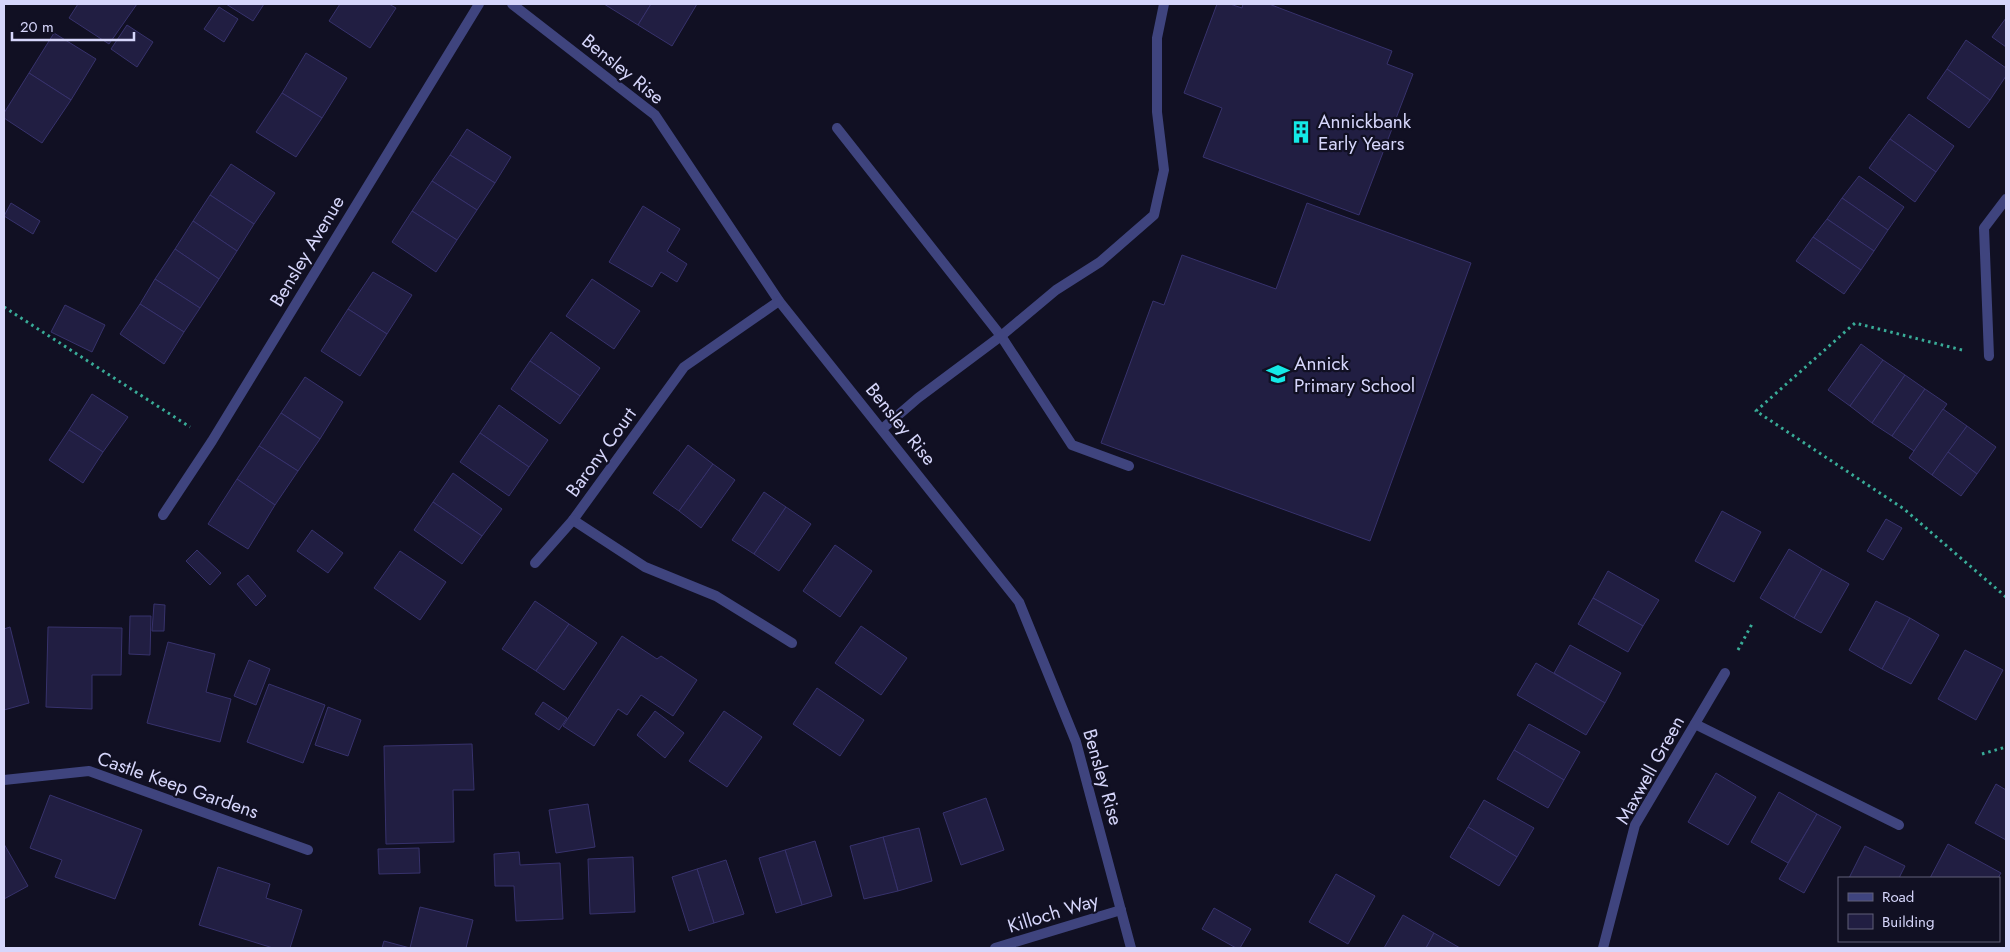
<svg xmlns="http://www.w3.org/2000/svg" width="2010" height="952" font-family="Jost,sans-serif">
  <rect width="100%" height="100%" fill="#111023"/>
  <g fill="#211e42" stroke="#37326c">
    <path d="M78,4h59l-28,40 -40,-26z"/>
    <path d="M226,4h38l-11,17z"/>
    <path d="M340,4h49l7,4 -26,40 -41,-27z"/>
    <path d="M604,4h47l-13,21z"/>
    <path d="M651,4h46l-25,42 -34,-21z"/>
    <path d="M1217,4h13l12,4 1,-4h26l123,47 -5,13 26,10 -54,141 -156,-58 19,-49 -38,-15z"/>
    <path d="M219,7l19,12 -14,23 -20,-13z"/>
    <path d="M2006,18v29l-14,-10z"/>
    <path d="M127,25l26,17 -16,25 -26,-18z"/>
    <path d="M54,33l42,26 -25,41 -42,-27z"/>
    <path d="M1966,40l40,28v8l-16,24 -43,-31z"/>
    <path d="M306,53l41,25 -25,40 -40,-25z"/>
    <path d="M1947,69l43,31 -21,28 -42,-30z"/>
    <path d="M29,73l42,27 -29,43 -38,-25v-5z"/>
    <path d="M282,93l40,25 -26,39 -40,-25z"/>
    <path d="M1909,114l45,32 -18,26 -46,-33z"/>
    <path d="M467,129l44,28 -16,26 -45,-28z"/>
    <path d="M1890,139l46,33 -21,30 -46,-34z"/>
    <path d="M450,155l45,28 -18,27 -45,-29z"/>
    <path d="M231,164l44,29 -21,31 -44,-29z"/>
    <path d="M1859,176l45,31 -16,23 -46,-32z"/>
    <path d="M432,181l45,29 -20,30 -45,-29z"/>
    <path d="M210,195l44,29 -17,27 -44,-30z"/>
    <path d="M1842,198l46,32 -14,21 -47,-32z"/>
    <path d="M11,203l29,18 -7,13 -29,-18z"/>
    <path d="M1307,203l164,60 -101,278 -269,-98 52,-142 11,4 18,-50 94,34z"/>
    <path d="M643,206l37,23 -13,22 20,13 -10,18 -16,-10 -9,15 -43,-25z"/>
    <path d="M412,211l45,29 -21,32 -44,-30z"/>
    <path d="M1827,219l47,32 -13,19 -48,-33z"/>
    <path d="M193,221l44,30 -18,28 -44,-30z"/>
    <path d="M1813,237l48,33 -17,24 -48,-33z"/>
    <path d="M175,249l44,30 -19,29 -45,-29z"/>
    <path d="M373,272l39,23 -25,39 -39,-25z"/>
    <path d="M155,279l45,29 -16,24 -44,-28z"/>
    <path d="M592,279l48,32 -26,38 -48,-33z"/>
    <path d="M140,304l44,28 -20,32 -44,-30z"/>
    <path d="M65,305l40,20 -13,27 -41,-20z"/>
    <path d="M348,309l39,25 -27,42 -39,-25z"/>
    <path d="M551,332l49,36 -20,28 -50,-35z"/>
    <path d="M1861,344l22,16 -33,46 -22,-16z"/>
    <path d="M1883,360l22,15 -33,48 -22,-17z"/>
    <path d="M530,361l50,35 -20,28 -49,-35z"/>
    <path d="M1905,375l20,14 -33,47 -20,-13z"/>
    <path d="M305,377l38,25 -23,37 -39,-26z"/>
    <path d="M1925,389l22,15 -33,47 -22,-15z"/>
    <path d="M92,394l36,23 -25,35 -34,-22z"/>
    <path d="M499,405l49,35 -19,27 -49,-34z"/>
    <path d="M1943,409l24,17 -35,49 -23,-17z"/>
    <path d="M281,413l39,26 -22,32 -39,-25z"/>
    <path d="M1967,426l29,21 -19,27 -29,-22z"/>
    <path d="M69,430l34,22 -20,31 -34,-23z"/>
    <path d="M480,433l49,34 -20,29 -49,-34z"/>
    <path d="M688,445l25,19 -34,47 -26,-18z"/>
    <path d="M259,446l39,25 -23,34 -38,-26z"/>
    <path d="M1948,452l29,22 -16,22 -29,-21z"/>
    <path d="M713,464l22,16 -34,48 -22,-17z"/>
    <path d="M453,473l49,36 -20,27 -49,-34z"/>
    <path d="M237,479l38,26 -27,44 -40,-25z"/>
    <path d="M764,492l22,15 -32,47 -22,-14z"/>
    <path d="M433,502l49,34 -20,28 -48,-34z"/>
    <path d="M786,507l25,17 -32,47 -25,-17z"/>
    <path d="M1722,511l39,21 -27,50 -39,-21z"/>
    <path d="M1886,519l16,9 -19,32 -16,-9z"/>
    <path d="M312,530l31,23 -15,20 -31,-22z"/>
    <path d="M835,545l37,26 -32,46 -37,-26z"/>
    <path d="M1789,549l33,20 -28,49 -34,-20z"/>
    <path d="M197,550l24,23 -11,12 -24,-24z"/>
    <path d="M400,551l46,31 -26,38 -46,-32z"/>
    <path d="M1822,569l27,15 -28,49 -27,-15z"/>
    <path d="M1608,571l51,29 -16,26 -50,-28z"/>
    <path d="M248,575l18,21 -10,10 -19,-22z"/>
    <path d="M1593,598l50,28 -15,26 -50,-28z"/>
    <path d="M535,601l34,23 -33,47 -34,-22z"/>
    <path d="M1876,601l34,17 -28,51 -33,-19z"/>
    <path d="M154,604l11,1 -1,26h-12z"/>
    <path d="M130,616h21l-1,39 -21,-1z"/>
    <path d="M1910,618l29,17 -28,49 -29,-15z"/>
    <path d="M569,624l28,19 -33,47 -28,-19z"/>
    <path d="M861,626l46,32 -26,37 -46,-32z"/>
    <path d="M10,627l19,76 -25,7v-81z"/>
    <path d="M48,627l74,1 -1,47h-29v34l-46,-2z"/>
    <path d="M622,636l35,23 4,-3 36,24 -24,36 -32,-21 -14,20 -9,-6 -24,37 -31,-20z"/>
    <path d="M168,642l47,12 -9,38 25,7 -11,43 -73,-19z"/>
    <path d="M1570,645l51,28 -16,30 -51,-30z"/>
    <path d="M1965,650l38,20 -27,50 -38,-21z"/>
    <path d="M249,660l21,9 -14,36 -22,-9z"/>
    <path d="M1536,663l69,40 -19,32 -69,-40z"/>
    <path d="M269,684l56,21 -22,58 -56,-21z"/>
    <path d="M817,688l47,32 -24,36 -47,-32z"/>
    <path d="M543,702l24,16 -8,12 -24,-16z"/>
    <path d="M328,707l33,13 -13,36 -33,-11z"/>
    <path d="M655,711l29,22 -19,25 -28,-23z"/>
    <path d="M724,711l38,26 -35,50 -38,-26z"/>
    <path d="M1529,724l51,28 -16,28 -50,-30z"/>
    <path d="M472,744l2,46h-21l1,52 -68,2 -2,-98z"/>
    <path d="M1514,750l50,30 -16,28 -51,-29z"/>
    <path d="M1716,773l40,24 -28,48 -40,-23z"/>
    <path d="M1996,784l10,6v50l-31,-17z"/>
    <path d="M1779,792l38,22 -29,49 -37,-21z"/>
    <path d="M50,795l92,35 -27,69 -60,-22 7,-17 -32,-12z"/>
    <path d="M986,798l18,52 -43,15 -18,-52z"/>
    <path d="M1484,800l50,28 -17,29 -49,-30z"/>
    <path d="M588,804l7,43 -39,6 -7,-43z"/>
    <path d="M1817,814l24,13 -37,66 -25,-14z"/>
    <path d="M1468,827l49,30 -18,29 -49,-29z"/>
    <path d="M919,828l13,53 -34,10 -15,-54z"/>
    <path d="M883,837l15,54 -34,8 -14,-53z"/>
    <path d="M815,841l17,55 -30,9 -17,-55z"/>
    <path d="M4,844l24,42 -24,13z"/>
    <path d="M1948,844l53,29 -3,5h-68z"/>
    <path d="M1865,846l40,20 -6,12h-50z"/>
    <path d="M419,848l1,25 -41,1 -1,-25z"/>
    <path d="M785,850l17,55 -26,8 -17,-55z"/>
    <path d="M519,852l1,13 40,-2 3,56 -47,2 -2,-35h-19l-1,-32z"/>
    <path d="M633,857l2,55 -45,2 -2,-55z"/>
    <path d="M726,860l18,54 -30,9 -17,-54z"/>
    <path d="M218,867l52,17 -4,14 36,12 -12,38h-17l-74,-23z"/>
    <path d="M697,869l17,54 -25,8 -17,-54z"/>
    <path d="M1336,874l39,22 -27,48 -39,-22z"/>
    <path d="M420,907l53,13 -7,28h-56z"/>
    <path d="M1214,908l37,21 -11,19h-4l-34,-19z"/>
    <path d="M1403,915l31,18 -8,15h-42z"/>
    <path d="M1434,933l26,15h-34z"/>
    <path d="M384,941l26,7h2h-30z"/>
  </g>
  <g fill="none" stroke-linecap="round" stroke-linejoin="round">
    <g stroke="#39ac98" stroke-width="3" stroke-dasharray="2.5 4" stroke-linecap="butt">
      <path d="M4,307l186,120"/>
      <path d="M1962,350l-107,-27 -99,88 148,98 102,88"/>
      <path d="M1738,650l14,-26"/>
      <path d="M1982,754l24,-7"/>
    </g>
    <g stroke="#3f447e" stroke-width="10">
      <path d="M837,128l164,208 71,109 57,21"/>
      <path d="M882,429l36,-31 83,-62 55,-46 44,-28 54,-47 10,-45 -7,-58v-74l7,-34"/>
    </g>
    <g stroke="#3f447e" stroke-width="10">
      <path d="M512,4l143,111 124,186 240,301 57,140 55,206"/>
      <path d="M779,301l-95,66 -111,153 72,47 71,29 76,47"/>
      <path d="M1989,356l-5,-128 22,-29"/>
      <path d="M163,515l49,-74 267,-437"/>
      <path d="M535,563l38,-43"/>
      <path d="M1695,724l204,101"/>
      <path d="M4,780l85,-9 219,79"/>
      <path d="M995,948l126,-38"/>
      <path d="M1603,948l32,-123 90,-152"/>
    </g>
  </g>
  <defs>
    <symbol id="building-bare" viewBox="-9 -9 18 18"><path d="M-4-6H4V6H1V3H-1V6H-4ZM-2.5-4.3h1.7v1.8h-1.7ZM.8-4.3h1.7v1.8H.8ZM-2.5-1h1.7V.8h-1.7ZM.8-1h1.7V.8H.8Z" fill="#14e9e6" stroke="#111023" stroke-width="2.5" paint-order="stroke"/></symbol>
    <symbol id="school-bare" viewBox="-9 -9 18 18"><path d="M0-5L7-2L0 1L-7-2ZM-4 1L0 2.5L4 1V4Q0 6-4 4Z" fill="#14e9e6" stroke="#111023" stroke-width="2.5" paint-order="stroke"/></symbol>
  </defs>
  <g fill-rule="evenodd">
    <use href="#building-bare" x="1285" y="116" width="32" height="32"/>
    <use href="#school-bare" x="1262" y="358" width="32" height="32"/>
  </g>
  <g text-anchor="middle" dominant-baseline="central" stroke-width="4.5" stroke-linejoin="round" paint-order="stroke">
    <g font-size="19" fill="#d6d6fb" stroke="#111023">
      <text transform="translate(623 69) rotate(39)">Bensley Rise</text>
      <text transform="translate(307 251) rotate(-59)">Bensley Avenue</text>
      <text transform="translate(901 424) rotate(51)">Bensley Rise</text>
      <text transform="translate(601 452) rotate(-54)">Barony Court</text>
      <text transform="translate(1650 770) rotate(-61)">Maxwell Green</text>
      <text transform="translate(1103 777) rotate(74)">Bensley Rise</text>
      <text transform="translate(178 785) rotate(19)">Castle Keep Gardens</text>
      <text transform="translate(1053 913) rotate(-17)">Killoch Way</text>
    </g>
    <g font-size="19" fill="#d6d6fb" stroke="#111023" text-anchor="start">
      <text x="1318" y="121">Annickbank<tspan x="1318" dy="22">Early Years</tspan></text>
      <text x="1294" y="363">Annick<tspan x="1294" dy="22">Primary School</tspan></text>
    </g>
  </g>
  <rect width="2010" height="952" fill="none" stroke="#d6d6fb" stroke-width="10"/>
  <rect x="1838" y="877" width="162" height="65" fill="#111023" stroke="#605f79"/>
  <rect x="1848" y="893" width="25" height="8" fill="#3f447e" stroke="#605f79"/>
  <text x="1882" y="902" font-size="15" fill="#d6d6fb">Road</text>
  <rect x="1848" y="914" width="25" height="15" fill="#211e42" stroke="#605f79"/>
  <text x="1882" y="927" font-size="15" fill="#d6d6fb">Building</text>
  <path d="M12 32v8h122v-8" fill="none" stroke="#d6d6fb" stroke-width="2.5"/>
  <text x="20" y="32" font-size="15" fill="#d6d6fb" stroke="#111023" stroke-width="4" paint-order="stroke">20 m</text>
</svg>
